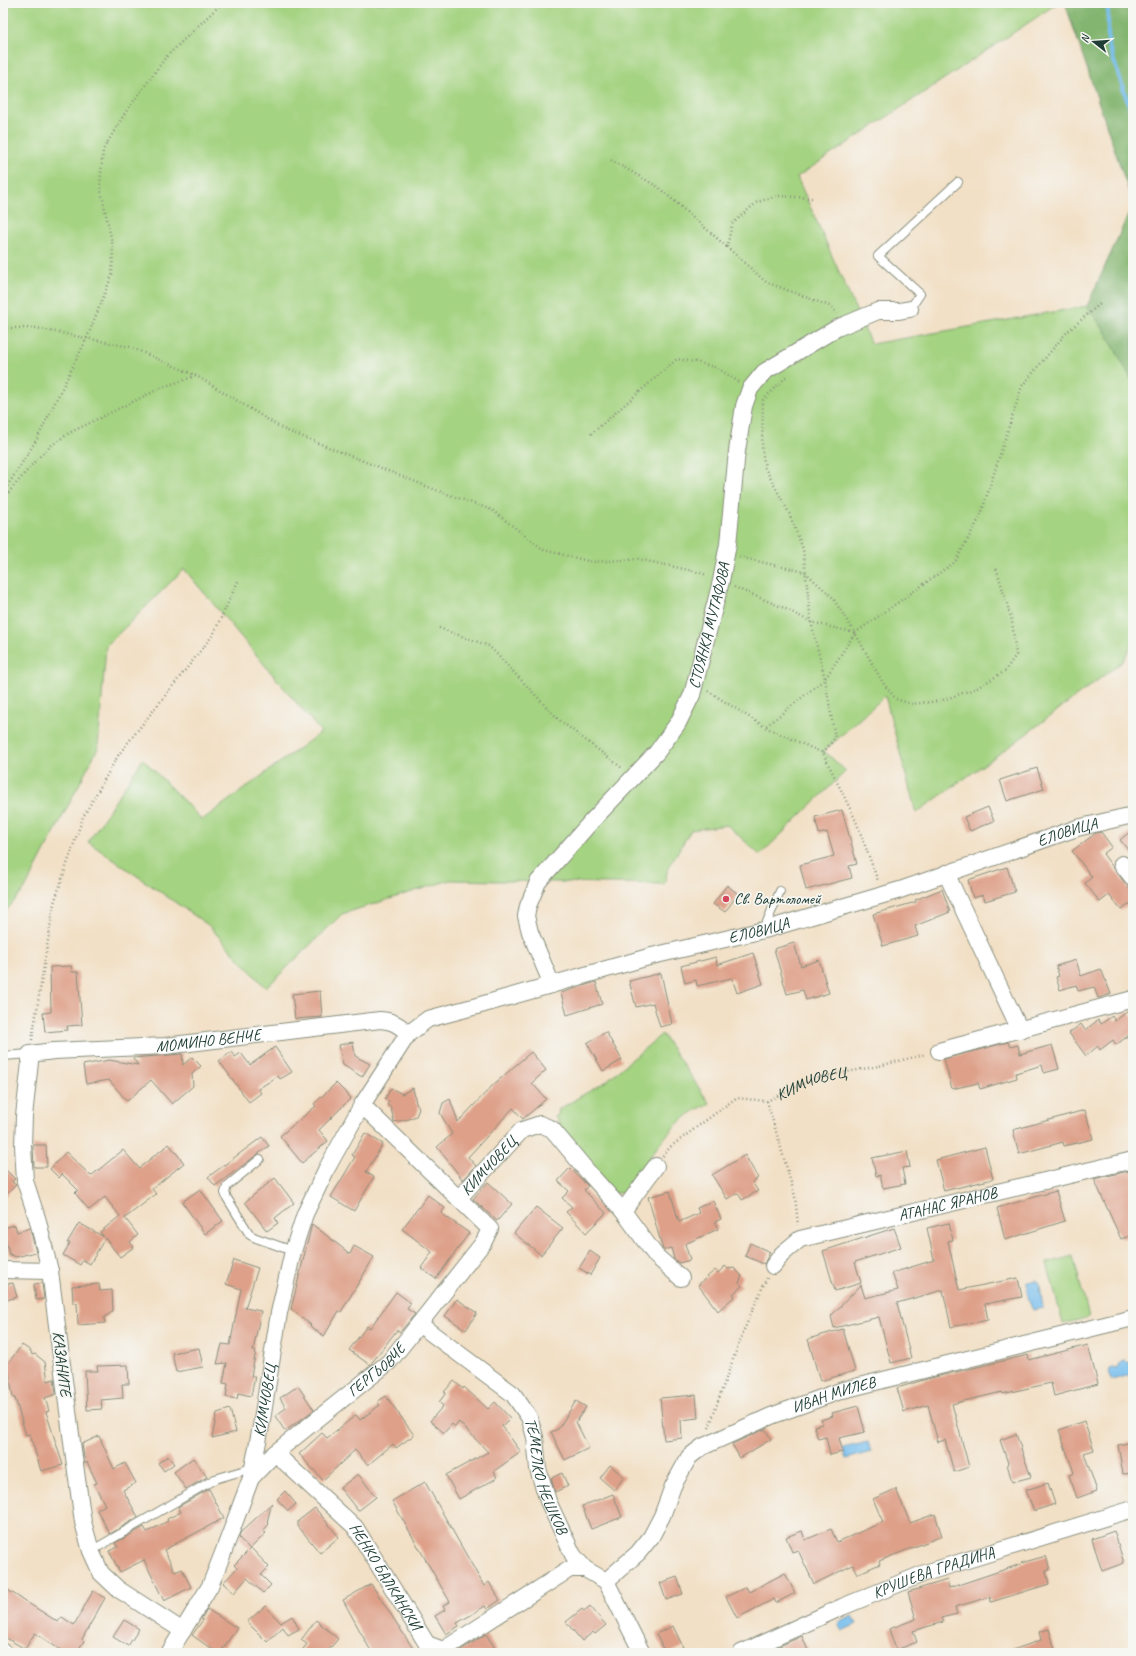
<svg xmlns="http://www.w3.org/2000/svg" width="1136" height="1656" font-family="Caveat,sans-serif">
  <rect width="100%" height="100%" fill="#f6f6f2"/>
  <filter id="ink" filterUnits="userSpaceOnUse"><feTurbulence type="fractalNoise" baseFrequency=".025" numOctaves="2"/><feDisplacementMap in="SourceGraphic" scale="8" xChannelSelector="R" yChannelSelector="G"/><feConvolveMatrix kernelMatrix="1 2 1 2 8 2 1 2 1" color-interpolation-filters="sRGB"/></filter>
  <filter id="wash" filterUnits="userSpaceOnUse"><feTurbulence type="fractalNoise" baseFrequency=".012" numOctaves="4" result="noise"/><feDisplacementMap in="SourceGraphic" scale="16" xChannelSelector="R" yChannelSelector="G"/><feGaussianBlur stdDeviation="0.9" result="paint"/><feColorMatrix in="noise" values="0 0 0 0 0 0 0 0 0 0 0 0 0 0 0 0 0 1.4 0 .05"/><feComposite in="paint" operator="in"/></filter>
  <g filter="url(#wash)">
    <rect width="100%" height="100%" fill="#f2e0c6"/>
    <g fill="#a4d381" stroke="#62885a">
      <path d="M3,3h1055l-261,174 74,167 216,-38 18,25 28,51v261l-10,18 -106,80 -101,72 -31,-117 -61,55 22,20 -86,84 -33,-30 -36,5 -22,36 -5,18 -214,-4 -108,34 -76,74 -58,-63 -120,-83 55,-83 59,61 119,-88 -137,-163 -78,77 -8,102 -73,141 -22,25z"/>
      <path d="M662,1034l48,70c-41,13 -60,59 -88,89h-9l-55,-66 2,-2 -5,-8 3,-2 1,-6 46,-27z"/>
      <path d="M1073,1256l16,61 -26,7 -16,-61z"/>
    </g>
    <path fill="#83b56f" stroke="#517952" d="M1065,3h68v379l-28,-51 -18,-25 46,-102z"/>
    <g fill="#76bdee" stroke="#4a7d91">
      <path d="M1037,1280l3,6 3,22 -10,2c-5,-9 -6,-18 -6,-28z"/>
      <path d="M1124,1361l9,3v10l-21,6 -3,-5 1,-6 3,-1 4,1 4,-7z"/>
      <path d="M868,1442l3,10 -25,7 -3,-11z"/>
      <path d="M853,1616l4,8 -15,7 -4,-8z"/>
    </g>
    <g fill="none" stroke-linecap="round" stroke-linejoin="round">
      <path stroke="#76bdee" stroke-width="4" d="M1108,3v41l25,73"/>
    </g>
    <g id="blocks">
      <g fill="#dea089">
        <path d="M1037,768l7,21 -37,12 -7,-21z"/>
        <path d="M988,807l6,14 -24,10 -6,-14z"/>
        <path d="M842,810l15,54 -8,2 3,12 -46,12 -6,-25 34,-9 -7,-24 -8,2 -4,-17z"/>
        <path d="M1133,829v27l-13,-16z"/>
        <path d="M1101,832l11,15 -9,7 30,40v8l-12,8 -12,-15 -9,7 -15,-19 7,-6 -20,-26 24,-18z"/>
        <path d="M1007,867l8,25 -30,9 -2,-6 -10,3 -5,-18z"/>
        <path d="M727,885l11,9 -13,18 -12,-8z"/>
        <path d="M942,889l8,23 -35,14 3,10 -35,10 -10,-32 43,-12 -1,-2z"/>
        <path d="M794,943l7,23 18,-6 10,33 -23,7 -3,-10 -16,4 -13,-45z"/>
        <path d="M753,953l10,31 -26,9 -5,-15 -35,8 -1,-6 -11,3 -4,-17 35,-9 1,8z"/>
        <path d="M1076,960l5,16 20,-7 10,25 -13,4 -4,-11 -16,4 -2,-6 -16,5 -4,-13 3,-1 -3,-10z"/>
        <path d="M71,966l1,6h6l4,53 -15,1 1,4 -23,2 -2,-19 8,-1 -1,-45z"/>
        <path d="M661,973l11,51 -12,3 -7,-24 -17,4 -7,-26z"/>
        <path d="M596,982l6,22 -35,11 -6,-22z"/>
        <path d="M320,991l2,26 -27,2 -3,-25z"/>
        <path d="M1128,1011l5,7v14l-17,13 -3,-5 -13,10 -2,-4 -12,10 -17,-23 12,-9 4,6 13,-10 3,4 11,-8 3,5z"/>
        <path d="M606,1032l16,28 -19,11 -16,-28z"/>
        <path d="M353,1042l2,14 15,8 -8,13 -19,-12 -4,-20z"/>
        <path d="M1008,1042l2,5 8,-2 2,9 32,-9 7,24 -15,4 -2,-8 -26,8 1,5 -37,11 -2,-6 -26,6 -8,-30z"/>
        <path d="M275,1047l17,25 -12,7 -2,-3 -20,13 3,4 -12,9 -30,-41 12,-9 4,5 6,-4 9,12z"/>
        <path d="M531,1052l15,18 -14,13 14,16 -23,20 -10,-11 -45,49 8,9 -13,14 -26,-33 15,-13 -12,-21 3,-10 7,-4 8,23 35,-37z"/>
        <path d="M182,1054l1,11 9,-8 9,9 -9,8 1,12 -21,18 -21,-24 -24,21 -18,-21 -23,4 -3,-19 26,-5 29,5 -5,-7z"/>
        <path d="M336,1083l15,15 -32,32 9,11 -26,22 -22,-27 36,-30 -2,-2z"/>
        <path d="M391,1088l11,6 11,-6 3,15 2,2 1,4 -3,7 -7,3 -15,3 -3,-14 -4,-3 2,-4 -4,-2z"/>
        <path d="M1085,1110l8,29 -29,7 -1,-4 -44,12 -6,-24z"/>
        <path d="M365,1133l18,11 -17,28 8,5 -20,34 -23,-14 24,-40 -3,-2z"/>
        <path d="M262,1137l7,9 -54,40 -7,-9z"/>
        <path d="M169,1144l15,19 -32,26 4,5 -31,24 13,17 -8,7 4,5 -14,10 -15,-19 -15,26 -7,-4 -3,5 -17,-10 7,-12h-3l12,-20 25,14 -4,-5 20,-16 -15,-19 -16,13 -14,-17 3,-3 -16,-16 -3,4 -9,-9 16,-17 25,24 32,-26 16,18z"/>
        <path d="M33,1145h13l1,22h-13z"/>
        <path d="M985,1147l8,32 -49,12 -8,-31z"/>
        <path d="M907,1151l3,16 -8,1 3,16 -22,4 -3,-13 -4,1 -4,-18z"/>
        <path d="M745,1155l13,23 -6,4 6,9 -16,9 -4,-7 -11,6 -15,-24z"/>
        <path d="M3,1167l12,12 -3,3 4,3 -13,13z"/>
        <path d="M570,1168l18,18 -4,4 22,23 -20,20 -20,-21 6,-5 -10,-9 7,-7 -11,-10z"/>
        <path d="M1133,1170v65l-12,4 -27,-60z"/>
        <path d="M275,1178l19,25 -19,15 3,5 -11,8 -22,-29z"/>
        <path d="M488,1182l24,22 -15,17 -24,-22z"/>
        <path d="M200,1189l23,32 -18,13 -23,-32z"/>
        <path d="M670,1191l9,31 20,-9 -2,-5 16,-7 8,18 -6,3 3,7 -33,15 5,16 -11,3 -5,-4 -3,-11 -8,2 -15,-53z"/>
        <path d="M1056,1191l9,30 -60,19 -8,-32z"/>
        <path d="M428,1195l17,13 -4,5 28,20 -33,46 -15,-11 11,-16 -30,-23z"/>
        <path d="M536,1207l27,21 -22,27 -27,-22z"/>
        <path d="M949,1223l4,17 -5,1 11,49 59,-12 4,19 -37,7 3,16 -37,7 -8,-37 -46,13 14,55 -20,5 -12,-46 -45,11 -3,-12 30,-31 4,13 33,-8 -6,-17 42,-13 -7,-32z"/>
        <path d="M312,1224l38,30 4,-8 20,11 -33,55 -2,-1 -15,25 -14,-10 1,-1 -20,-16z"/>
        <path d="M15,1225l2,7 13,-4 6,24 -20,5 -7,-3 -6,-26z"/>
        <path d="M894,1228l7,19 -46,15 6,21 -26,8 -12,-40z"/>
        <path d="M750,1243l20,9 -6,12 -19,-8z"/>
        <path d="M590,1251l10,7 -10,17 -11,-7z"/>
        <path d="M234,1260l24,8 -13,40 16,3 -8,40h3l-5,25h4l-4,20 -13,-3 -1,6 -11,-2 2,-13 -5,-1 4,-20 -10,1 5,-20 8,1 11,-56 -15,-5z"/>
        <path d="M725,1266l3,3 6,-1 8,8 -3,7 3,3 -9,8 2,2 -17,15 -20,-26 17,-15 3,3z"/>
        <path d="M13,1283l4,14 -14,4v-16z"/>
        <path d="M42,1283l2,16 -8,1 -2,-16z"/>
        <path d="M99,1284l1,7 12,-1 1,21 -9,7 1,5 -27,2 -1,-22h-4l-1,-17z"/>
        <path d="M396,1292l15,11 -4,6 8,5 -15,18 -3,-2 -27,35 -21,-15 18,-24 3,2z"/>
        <path d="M457,1299l20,14 -11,17 -21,-14z"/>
        <path d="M843,1329l12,42 -35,10 -12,-42z"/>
        <path d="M22,1345l9,6 1,4 3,-1 10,8 3,19 6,-2 2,15 -11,4 4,13 -3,1 17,53 -22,6 -11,-37 -4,1 -11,-37h-2l-4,-26 -5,-4z"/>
        <path d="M1088,1345l10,39 -44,12 -3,-13 -49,11v-2l-50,12 17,63 -15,5 -9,-32 -7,2 -10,-37 -24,7 -7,-24 30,-9 101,-24 1,5z"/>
        <path d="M199,1348l4,19 -27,5 -4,-19z"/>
        <path d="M128,1365l1,19h-7l1,14 -22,2 1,9 -15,1 -2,-39h13l-1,-5z"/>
        <path d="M454,1381l9,8 1,-2 24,22 7,-7 15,16 -8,8 19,26 -27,19 3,7 -38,21 -13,-24 42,-23 -29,-30 -4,5 -3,-3 -8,9 -14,-12 13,-15 -4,-4 7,-9 -2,-1z"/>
        <path d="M298,1386l16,24 -29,21 -10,-15 11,-8 -6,-10z"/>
        <path d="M696,1395l2,23 -17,2 1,18 -18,2 -4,-42z"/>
        <path d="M386,1396l28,39 -18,13 -3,-4 -25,21 -13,-15 -32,30 -24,-26 23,-21 5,5 29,-23 4,5 20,-15 -3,-3z"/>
        <path d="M576,1401l10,6 -10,15 13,26 -24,12 -14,-28 7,-3z"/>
        <path d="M858,1406l7,26 -26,6 4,14 -13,3 -4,-18 -8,2 -4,-13 9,-2 -2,-4 12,-4 -1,-3z"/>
        <path d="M230,1409l6,23 -24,6 5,-25z"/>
        <path d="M1084,1421l10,29 -10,3 13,38 -20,7 -8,-23 5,-2 -15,-43z"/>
        <path d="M765,1429l6,10 -31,19 -8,-14z"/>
        <path d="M1016,1434l15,43 -19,5 -5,-18 1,-1 -8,-23z"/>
        <path d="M99,1436l15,33 11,-6 11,20 -13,7 15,27 -28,17 -13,-24 8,-5 -11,-21 3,-1 -10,-21 -2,2 -3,-20z"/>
        <path d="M1133,1442v31l-10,1 -5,-29z"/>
        <path d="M168,1456l6,8 -10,7 -6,-8z"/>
        <path d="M193,1458l14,19 -21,12 -12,-17z"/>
        <path d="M610,1465l14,12 -10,13 -14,-12z"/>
        <path d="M562,1473l6,13 -13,6 -4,-14z"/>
        <path d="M358,1474l18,23 -18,14 -18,-23z"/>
        <path d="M425,1482l59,104 5,-4 11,18 -13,9 -2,-3 -14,9 -14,8 2,3 -13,8 -11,-18 10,-6 -2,-4 7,-4 -58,-101z"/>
        <path d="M1048,1483l7,21 -21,7 -8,-21z"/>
        <path d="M209,1489l15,29 -60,32 11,22 7,-3 9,18 -27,14 -20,-41 -24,12 -11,-21 9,-4 -3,-4 29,-16 3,5 21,-11 -1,-2 14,-7 -3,-5z"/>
        <path d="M896,1489l14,34 25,-9 7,22 -63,25 1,3 -23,10 -4,-9 -39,19 -16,-34 -6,2 -6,-15 16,-6 3,9 26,-11 6,13 46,-20 -10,-23z"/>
        <path d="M285,1491l11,13 -8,7 -11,-12z"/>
        <path d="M613,1494l9,23 -31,12 -9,-23z"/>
        <path d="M272,1503l-5,19 2,2 -6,7 3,2 -15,15 18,19 -8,8 10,10 -8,8 -16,-15 -13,15 -11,-10 14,-15 -3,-3 16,-16 -11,-11 1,-5z"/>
        <path d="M315,1508l24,29 -19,16 -22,-27v-5z"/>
        <path d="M1114,1531l10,32 -22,8 -10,-32z"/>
        <path d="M1046,1556l4,14 -4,1 3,13 -58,18 -1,-5 -35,10 2,7 -16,4 2,4 -30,9 4,11 -21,8 -7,-21 27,-10 -8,-27 39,-12 2,8 72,-24v-1z"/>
        <path d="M785,1573l10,20 -19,10 -2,-4 -37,19 -11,-21 20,-10 3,5z"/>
        <path d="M677,1577l6,17 -17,6 -6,-17z"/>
        <path d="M371,1584l45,69h-44l-29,-53z"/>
        <path d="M3,1587l55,35 4,-5 12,8 19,-34 12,7 -23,41 2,2 -8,12h-11l-30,-20 -10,16 -22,-13z"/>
        <path d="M265,1606l16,17 11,-7 7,13 -11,6 -5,-8 -16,15 -20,-20z"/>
        <path d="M590,1606l16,19 -11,9 -2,-2 -11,9 -16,-19 16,-13 2,2z"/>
        <path d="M207,1609l30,19 -17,25h-3l-25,-18 11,-15 -2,-1z"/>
        <path d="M124,1620l15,9 -11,17 -15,-9z"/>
        <path d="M316,1620l22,19 -12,14h-26l7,-9 -6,-4z"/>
        <path d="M673,1626l10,21 -13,6h-5l-9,-19z"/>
        <path d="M1049,1629l7,24h-46v-2l31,-11 -2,-8z"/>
        <path d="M486,1634l12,19h-42z"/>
        <path d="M802,1636l7,17h-45l9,-4z"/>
      </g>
    </g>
  </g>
  <g filter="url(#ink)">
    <use href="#blocks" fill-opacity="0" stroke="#888e7d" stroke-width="1"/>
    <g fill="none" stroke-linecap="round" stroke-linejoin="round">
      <defs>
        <g id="service">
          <path d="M910,309l10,-15 -42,-38 80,-74"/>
          <path d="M764,929l16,-38"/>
          <path d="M3,1056l27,-2"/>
          <path d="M260,1159l-33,27 -2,7 2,5 23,37 6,3 37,13"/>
          <path d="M91,1551l124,-72 37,-11"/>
        </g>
        <g id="minor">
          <path d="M1122,864l11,14"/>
          <path d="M946,873l74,157"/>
          <path id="s2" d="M552,985l-22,-53 -4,-16 2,-10 10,-24 52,-59 67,-71 21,-29 14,-28 29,-114 7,-37 9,-93 7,-45 6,-17 14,-17 73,-44 41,-17h21l11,-2"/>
          <path d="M939,1051l194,-52"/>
          <path id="s3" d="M459,1198l63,-68 18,-6 12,5 36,43 35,39 33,45 25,22"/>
          <path d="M623,1211l33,-45"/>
          <path id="s4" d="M773,1266l9,-12 18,-15 333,-79"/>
          <path d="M3,1270l47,1"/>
          <path id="s5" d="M419,1324l94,70 16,23 6,20 3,32 10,32 25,54 12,14 21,12 36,72"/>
          <path id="s6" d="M275,1453l80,74 72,117 16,6 127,-81h15"/>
          <path id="s7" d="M251,1478l24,-25 114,-91 94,-119 7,-14 -128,-124"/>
          <path id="s8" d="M606,1581l32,-28 13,-16 11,-21 11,-30 16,-29 13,-10 69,-31 72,-26 290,-72"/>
          <path id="s9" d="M183,1631l-65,-42 -17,-16 -10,-22 -8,-29 -10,-72 -23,-179 -12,-50 -13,-40 -2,-35 1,-30 6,-54v-8l24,-3 111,-5 215,-26c12,1 19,4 28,14"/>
          <path d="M3,1652l2,1"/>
          <path id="s10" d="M169,1653l41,-67 13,-33 28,-75 10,-52 18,-113 14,-62 12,-37 22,-46 35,-63 46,-71 20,-15 49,-13 175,-50 112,-26 136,-40 177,-62 56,-13"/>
          <path id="s11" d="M741,1653l101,-46 83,-34 208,-64"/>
        </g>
      </defs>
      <use href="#service" stroke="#888e7d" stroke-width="10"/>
      <use href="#minor" stroke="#888e7d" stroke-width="18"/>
      <g stroke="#888e7d" stroke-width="2.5" stroke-dasharray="1 3" stroke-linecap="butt">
        <path d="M611,160l47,27 69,60"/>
        <path d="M812,198l-34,-2 -21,6 -25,22 -5,23 39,35 66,25 5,7"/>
        <path d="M3,328h33l94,19 67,29 86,53 153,61 56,20 52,40 48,12 46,-3 60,13 9,3"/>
        <path d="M786,377l-23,23 -1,49 3,19 24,45 14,36 8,73 14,57 10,59 -12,15"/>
        <path d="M591,434l86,-75 19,3 21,6 22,14"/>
        <path d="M3,493l34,-54 50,-101 25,-63 1,-28 -13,-61 3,-36 22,-37 41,-56 56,-54"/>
        <path d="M3,499l34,-40 15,-14 17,-12 94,-46 33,-11"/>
        <path d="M739,557l66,15 27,25 23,36 -30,46 -60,48"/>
        <path d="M734,587l50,21 27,14 44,11 28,50 13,16 15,5 29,-3 37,-13 28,-17 11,-16 -4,-34 -16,-54"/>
        <path d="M439,628l50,18 69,73 64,49"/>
        <path d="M855,633l100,-71 25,-45 42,-131 45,-54 34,-29"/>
        <path d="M708,691l57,36 58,26 33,68 22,60"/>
        <path d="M32,1040l22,-137 29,-86 36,-63 94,-119 25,-54"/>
        <path d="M767,1101l28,95 3,29"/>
        <path id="s1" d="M663,1156l7,-9 66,-49 31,3 48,-23 64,-12 47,-12"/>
        <path d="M709,1428c17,-51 35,-102 58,-150"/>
      </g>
      <use href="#service" stroke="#fff" stroke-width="8"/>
      <use href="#minor" stroke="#fff" stroke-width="16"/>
    </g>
  </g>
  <circle fill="#d1495b" stroke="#f6f6f2" stroke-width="1.5" cx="726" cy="899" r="4"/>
  <g text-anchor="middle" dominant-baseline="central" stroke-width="3.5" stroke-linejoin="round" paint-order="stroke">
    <g font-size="16" fill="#1f3d34" stroke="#f6f6f2">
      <text stroke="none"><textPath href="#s2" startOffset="425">СТОЯНКА МУТАФОВА</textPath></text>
      <text stroke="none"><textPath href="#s10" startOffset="1363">ЕЛОВИЦА</textPath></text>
      <text stroke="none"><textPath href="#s10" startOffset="1039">ЕЛОВИЦА</textPath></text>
      <text stroke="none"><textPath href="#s9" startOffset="808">МОМИНО ВЕНЧЕ</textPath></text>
      <text stroke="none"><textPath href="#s1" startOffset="173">КИМЧОВЕЦ</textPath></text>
      <text stroke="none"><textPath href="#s3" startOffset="44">КИМЧОВЕЦ</textPath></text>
      <text stroke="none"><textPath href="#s4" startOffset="190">АТАНАС ЯРАНОВ</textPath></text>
      <text transform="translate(62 1364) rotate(83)">КАЗАНИТЕ</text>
      <text stroke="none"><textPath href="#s7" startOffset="166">ГЕРГЬОВЧЕ</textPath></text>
      <text stroke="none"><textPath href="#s8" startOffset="310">ИВАН МИЛЕВ</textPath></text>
      <text stroke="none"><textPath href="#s10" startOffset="273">КИМЧОВЕЦ</textPath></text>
      <text stroke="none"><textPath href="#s5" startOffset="207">ТЕМЕЛКО НЕШКОВ</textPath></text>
      <text stroke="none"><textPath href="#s11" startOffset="209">КРУШЕВА ГРАДИНА</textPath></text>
      <text stroke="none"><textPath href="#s6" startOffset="167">НЕНКО БАЛКАНСКИ</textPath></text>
    </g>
    <g font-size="16" fill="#1f3d34" stroke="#f6f6f2" text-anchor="start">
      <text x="734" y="899">Св. Вартоломей</text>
    </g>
  </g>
  <rect width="1136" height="1656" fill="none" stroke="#f6f6f2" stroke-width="16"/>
  <g transform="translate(1094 42) rotate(287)" stroke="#f6f6f2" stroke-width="3" paint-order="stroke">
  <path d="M0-3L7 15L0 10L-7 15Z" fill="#1f3d34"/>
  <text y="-6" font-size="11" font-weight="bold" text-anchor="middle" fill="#1f3d34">N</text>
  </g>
</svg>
